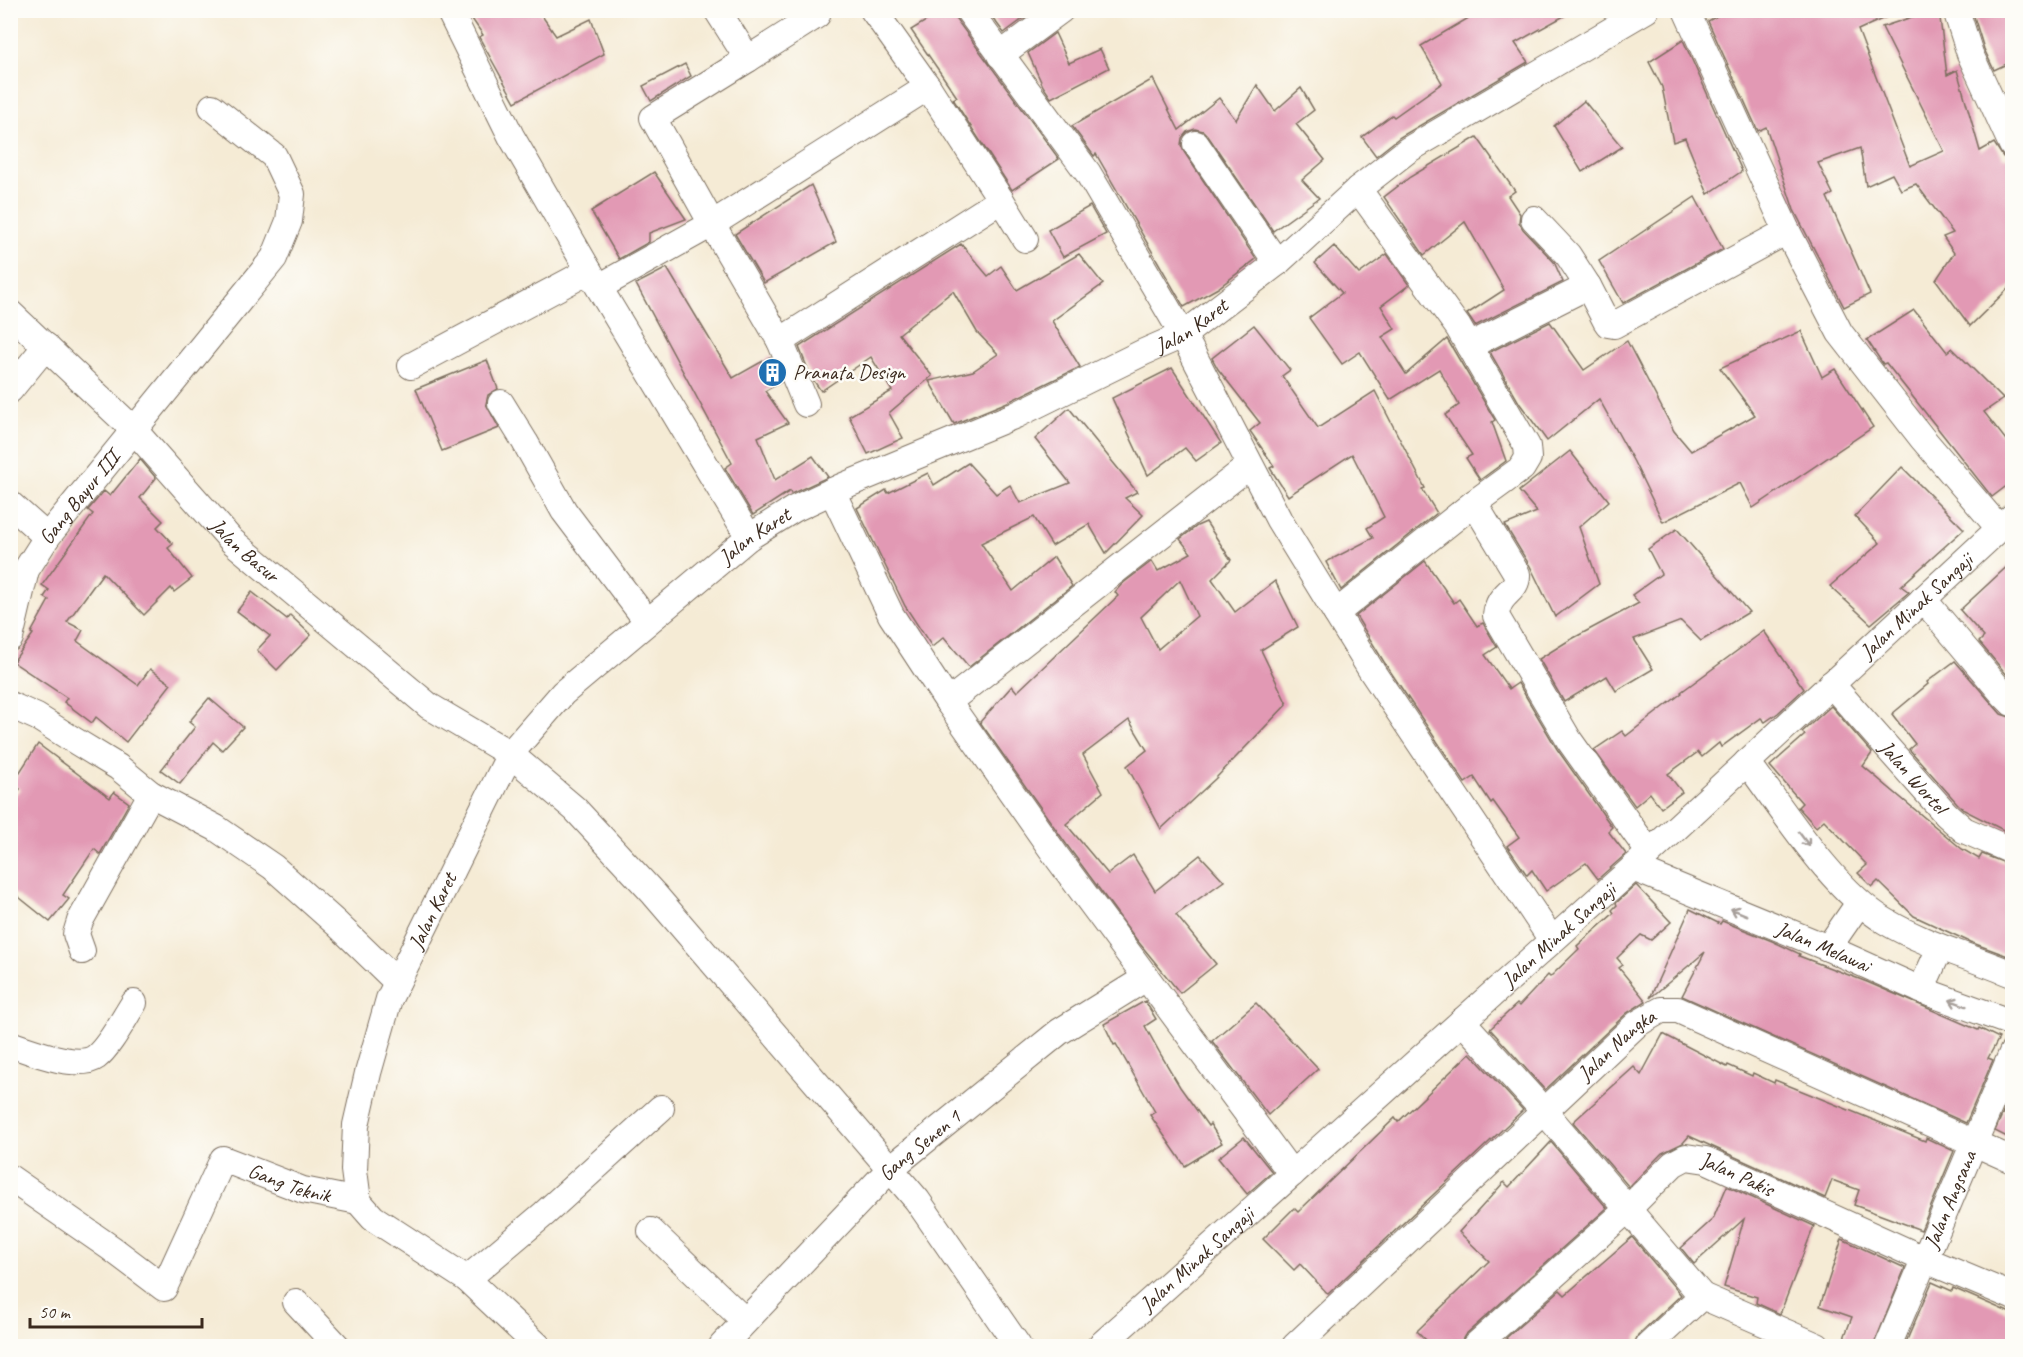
<svg xmlns="http://www.w3.org/2000/svg" width="2023" height="1357" font-family="Caveat,sans-serif">
  <rect width="100%" height="100%" fill="#fdfcf7"/>
  <filter id="ink" filterUnits="userSpaceOnUse"><feTurbulence type="fractalNoise" baseFrequency=".0167" numOctaves="2"/><feDisplacementMap in="SourceGraphic" scale="12" xChannelSelector="R" yChannelSelector="G"/><feConvolveMatrix kernelMatrix="1 2 1 2 8 2 1 2 1" color-interpolation-filters="sRGB"/></filter>
  <filter id="wash" filterUnits="userSpaceOnUse"><feTurbulence type="fractalNoise" baseFrequency=".008" numOctaves="4" result="noise"/><feDisplacementMap in="SourceGraphic" scale="24" xChannelSelector="R" yChannelSelector="G"/><feGaussianBlur stdDeviation="1.35" result="paint"/><feColorMatrix in="noise" values="0 0 0 0 0 0 0 0 0 0 0 0 0 0 0 0 0 1.4 0 .05"/><feComposite in="paint" operator="in"/></filter>
  <g filter="url(#wash)">
    <rect width="100%" height="100%" fill="#f5ebd5"/>
    <g id="blocks">
      <g fill="#e299b4" fill-rule="evenodd">
        <path d="M466,10h72l18,26 35,-17 13,35 -89,48 -36,-65 4,-2z"/>
        <path d="M944,10h9l3,9 103,140 -47,31 -59,-91 4,-2 -46,-67z"/>
        <path d="M987,10h48l-31,23z"/>
        <path d="M1482,10h93l-60,33 13,19 -128,75 -24,19 -14,-19 30,-22 2,2 48,-34 -21,-37z"/>
        <path d="M1728,10h174l-44,20 52,136 34,-15 -62,-124 51,-17h6l8,65 10,-5 23,81 14,-8 9,14 10,4v123l-43,42 -34,-46 18,-27 -11,-16 10,-4 -37,-49 -15,6 -9,-16 -26,12 -6,-38 -42,15 15,31 -6,3 43,97 -26,13 -50,-97 -28,-83 -8,4 -50,-110z"/>
        <path d="M1972,10h41v51l-19,9 -10,-21z"/>
        <path d="M1055,33l14,30 31,-14 9,19 -58,30 -8,-12 -15,-33z"/>
        <path d="M1683,40l59,131 -34,23 -23,-56 -12,4 -11,-55 -13,-25z"/>
        <path d="M685,64l6,12 -40,25 -8,-15z"/>
        <path d="M1153,79l26,51 40,-32 17,22 21,-35 18,26 26,-23 13,22 -18,14 29,36 -23,20 17,18 -46,33 -65,-95 -5,-5 -8,-2 -8,3 -5,6 -1,7 3,7 72,107 -38,29 -34,19 -88,-153 -2,2 -22,-30z"/>
        <path d="M1584,101l38,46 -40,25 -28,-46z"/>
        <path d="M1477,137l38,54 -7,5 12,18 -1,8 4,7 31,33 9,20 -88,44 -8,-12 37,-24 -39,-68 -41,33 -40,-58 26,-20z"/>
        <path d="M654,172l32,47 -37,14v9l-30,17 -28,-48z"/>
        <path d="M811,185l25,57 -72,41 -29,-49z"/>
        <path d="M1695,197l28,52 -100,54 -24,-42z"/>
        <path d="M1090,206l16,28 -43,23 -15,-27z"/>
        <path d="M961,244l27,32 13,-10 16,24 62,-36 24,30 -51,37 28,46 -70,34 -56,23 -25,-43 44,-10 25,-17 -21,-22 -24,-41 -54,43 33,42 -43,37 14,25 -35,16 -19,-38 43,-25 -21,-34 -50,34 -10,-14 -12,-30z"/>
        <path d="M1334,246l25,28 28,-20 22,31 -28,21 14,23 -13,8 24,37 41,-35 48,81 -3,2 14,39 -26,19 -14,-22 6,-3 -27,-40 14,-10 -20,-36 -49,31 -30,-48 -18,12 -33,-46 33,-25 -27,-30z"/>
        <path d="M667,268l66,110 37,-21 11,25 -16,9 23,32 -30,14 17,43 38,-24 15,21 -37,17 -1,-3 -37,24 -28,-47 7,-5 -96,-179z"/>
        <path d="M1914,310l33,42 5,-4 51,51 -19,13 29,37v32l-21,16 -106,-134 -3,1 -16,-24z"/>
        <path d="M1550,322l34,48 43,-29 47,90 17,20 64,-36 -35,-47 81,-37 21,46 13,-8 38,58 -120,81 -13,-25 -77,39 -29,-60 -35,-63 -52,42 -27,-37 -30,-52z"/>
        <path d="M1254,325l36,45 -8,6 36,52 57,-37 50,97 -3,1 15,24 -96,77 -15,-28 47,-24 -6,-10 17,-11 -32,-63 -64,42 -18,-28 4,-2 -24,-35 10,-8 -42,-54 -6,-11z"/>
        <path d="M487,360l11,29 -10,6 -2,9 13,24 -57,23 -26,-62z"/>
        <path d="M1172,368l49,75 -25,18 -11,-13 -37,27 -36,-77z"/>
        <path d="M1069,408l68,84 -12,6 18,17 -37,38 -17,-29 -37,22 -18,-29 -53,26 32,48 41,-34 18,29 -103,81 -25,-30 -12,10 -27,-41 -48,-98 29,-18 2,3 40,-20 6,12 34,-22 28,31 14,-9 10,18 50,-20 -35,-44z"/>
        <path d="M1570,451l39,50 -30,26 20,57 -44,33 -25,-51 -25,-41 32,-13 -18,-21z"/>
        <path d="M140,459l16,19 -16,20 23,23 -6,6 16,17 -5,4 24,30 -18,14 -3,-4 -27,27 -41,-42 -36,49 16,8 -6,11 61,44 12,-16 21,15 -45,58 -30,-25 -4,6 -28,-21 3,-4 -54,-36 20,-28 -2,-1 18,-33 -5,-3 5,-7 -7,-5 51,-71 -5,-4 16,-19 6,5z"/>
        <path d="M1902,467l62,62 -63,57 8,6 -38,32 -41,-38 50,-43 -25,-27z"/>
        <path d="M1206,522l25,38 -19,19 23,33 40,-31 23,46 -37,23 26,54 -72,75 -54,50 -34,-63 20,-16 -18,-30 -46,35 20,37 -37,32 42,50 25,-19 22,36 45,-36 24,26 -48,34 40,49 -36,29 -44,-54 -67,-91 -89,-126 32,-36 5,6 101,-96 -3,-4 7,-8 30,-23 6,10 33,-18 -11,-14 17,-13zM1180,580l17,36 -39,33 -17,-32z"/>
        <path d="M1677,529l72,83 -48,29 -20,-20 -47,18 19,30 -37,22 -9,-15 -43,26 -25,-43 29,-18 71,-38 -7,-8 29,-21 -13,-25z"/>
        <path d="M1425,561l29,42 5,-4 18,27 6,-3 14,24 -12,8 24,34 9,-6 39,66 55,78 -4,4 18,23 -28,25 -12,-16 -40,28 -14,-21 -5,5 -20,-29 12,-9 -26,-36 -2,2 -17,-26 -9,6 -81,-121 -28,-46z"/>
        <path d="M2013,561v121l-34,-40 5,-5 -24,-27z"/>
        <path d="M252,592l35,27 3,-4 21,20 -34,35 -20,-20 13,-14 -33,-25z"/>
        <path d="M1764,631l40,58 -26,24 -13,9 -4,-4 -40,29 -2,-4 -17,14 -4,-5 -30,22 14,18 -21,16 -11,-15 -15,13 -41,-56 28,-19 4,5 56,-43 -1,-1z"/>
        <path d="M1955,661l46,53 12,4v117l-49,-25 -7,-7 -48,-54 6,-5 -23,-30 36,-30 -1,-2z"/>
        <path d="M209,698l34,29 -21,23 -9,-8 -33,42 -19,-14 34,-43 -6,-5z"/>
        <path d="M1831,706l41,47 -9,13 99,83 17,10 3,-5 31,12v79l-5,11 -38,-14 -56,-26 -36,-35 -6,6 -14,-14 9,-8 -43,-45 -8,7 -18,-20 4,-4 -32,-37 35,-31 -3,-3z"/>
        <path d="M38,744l72,54 4,-6 15,11 -29,51 -6,-5 -31,46 6,4 -19,23 -40,-32v-88l10,-13 -8,-5z"/>
        <path d="M1636,885l35,37 -20,18 -10,-5 -24,23 6,7 -4,3 27,33 -19,12 -82,77 -55,-61 27,-25 2,2 29,-31 2,2 29,-28 -2,-3 37,-33 -2,-3 5,-5 -1,-2z"/>
        <path d="M1690,909l30,15 2,-3 50,20 28,13 -1,2 68,26 111,48 1,-2 20,10 -11,20 5,2 -27,63 -284,-127 23,-44 -55,46z"/>
        <path d="M1145,1001l11,18 -11,7 16,29 19,32 28,39 2,-2 12,19 -37,23 -35,-51 5,-3 -39,-68 -2,1 -10,-21z"/>
        <path d="M1256,1003l62,66 -50,46 -56,-74z"/>
        <path d="M1663,1034l64,33 1,-2 24,11 1,-3 21,10 1,-3 150,61 1,-3 28,13 -33,79 -67,-25 5,-15 -27,-10 -7,18 -136,-62 -6,7 -21,10 -33,34 -56,-65 61,-55 7,8z"/>
        <path d="M1470,1053l53,57 -195,184 -28,-30 -6,6 -31,-31 31,-31 4,4 97,-94 3,4z"/>
        <path d="M2013,1090v50l-18,-9z"/>
        <path d="M1244,1137l28,35 -25,22 -29,-36z"/>
        <path d="M1551,1142l56,66 -142,127 -7,12h-25l-16,-16 72,-70 -30,-29 45,-50 5,5z"/>
        <path d="M1727,1186l87,40 -34,88 -24,-11 1,-6 -33,-10 20,-68 -50,45 -13,-16 32,-29z"/>
        <path d="M1632,1237l49,58 -43,40 -5,12h-119l-8,-9 54,-48 5,5z"/>
        <path d="M1842,1239l63,29 -32,79h-7l-22,-9 8,-21 -32,-11z"/>
        <path d="M1932,1282l20,9 1,-3 60,26v33h-109z"/>
      </g>
    </g>
  </g>
  <g filter="url(#ink)">
    <use href="#blocks" fill-opacity="0" stroke="#7c6e5e" stroke-width="1.5"/>
    <g fill="none" stroke-linecap="round" stroke-linejoin="round">
      <defs>
        <g id="minor">
          <path d="M449,10l62,126 78,135 160,266"/>
          <path d="M873,10l55,77"/>
          <path d="M968,10l120,163 95,162 96,185 92,150 181,270"/>
          <path d="M1686,10l101,221 53,102 82,105 77,90"/>
          <path d="M1956,10l14,44 42,91"/>
          <path d="M1000,55l61,-45"/>
          <path d="M748,59l69,-44"/>
          <path d="M928,87l73,113 -221,141 -68,-117z"/>
          <path d="M1196,144l81,119"/>
          <path d="M1001,200l24,39"/>
          <path d="M1534,219l34,36 20,31 18,35 2,3 6,1 173,-94"/>
          <path d="M599,287l113,-63 -59,-106 95,-59 -31,-49"/>
          <path id="s1" d="M10,313l123,116 99,112 197,165 81,48 65,55 79,85 263,306 101,146"/>
          <path d="M780,341l26,63"/>
          <path d="M1469,346l119,-60"/>
          <path d="M411,366l178,-95"/>
          <path d="M10,390l36,-44"/>
          <path d="M501,403l24,39 39,69 83,110"/>
          <path d="M832,491l59,124 57,87 109,155 235,317"/>
          <path d="M1474,503l43,71c1,19 -19,17 -21,42l73,124 80,112"/>
          <path d="M10,504l37,33"/>
          <path d="M1923,599l81,96 8,8"/>
          <path d="M1336,613l138,-110 48,-35 6,-10 -1,-12 -69,-119 -100,-138"/>
          <path id="s2" d="M10,638l16,-68 21,-33 227,-279 15,-37 3,-27 -18,-38 -62,-49"/>
          <path id="s3" d="M1831,684l115,130 18,16 48,21"/>
          <path d="M948,702l301,-236"/>
          <path d="M10,705l27,12 35,22 46,28 33,27 65,34 57,39 64,57 60,58"/>
          <path d="M1747,762c37,49 85,127 138,159 40,24 85,35 127,53"/>
          <path id="s4" d="M1633,868l195,80 93,42 91,33"/>
          <path d="M1828,948l31,-45"/>
          <path d="M82,951l-6,-17 4,-13 71,-127"/>
          <path d="M1921,990l19,-42"/>
          <path d="M1462,1021l82,90 158,185"/>
          <path d="M10,1044c20,7 68,26 86,13 14,-11 28,-39 38,-54"/>
          <path id="s5" d="M10,1178l101,70 53,40 59,-129 80,31 55,11"/>
          <path d="M651,1231l94,90"/>
          <path d="M467,1279l77,-65 117,-106"/>
          <path d="M296,1302l41,44"/>
          <path id="s6" d="M538,1346l-71,-67 -94,-61 -15,-17 -4,-31 2,-45 12,-52 21,-74 121,-245 53,-61 186,-156 45,-28 47,-22 175,-72 128,-63 39,-17 94,-72 81,-74 50,-39 238,-140"/>
          <path id="s7" d="M722,1346l169,-178 168,-136 87,-54"/>
          <path id="s8" d="M1100,1346l533,-478 379,-351"/>
          <path id="s9" d="M1295,1346l342,-322 24,-14h17l334,150"/>
          <path id="s10" d="M1475,1346l152,-136 46,-46 13,-7 20,3 220,100 86,36"/>
          <path d="M1648,1346l54,-50 115,50"/>
          <path id="s11" d="M1888,1346l124,-293"/>
        </g>
      </defs>
      <use href="#minor" stroke="#7c6e5e" stroke-width="28"/>
      <use href="#minor" stroke="#fff" stroke-width="26"/>
    </g>
    <defs><path id="oneway-shaft" d="M-6 0H5M1.5-3L5.5 0L1.5 3" fill="none" stroke-width="1.6" stroke-linecap="round" stroke-linejoin="round" transform="scale(1.5)"/></defs>
    <g stroke="#a79f9a">
      <use href="#oneway-shaft" transform="translate(1804 839) rotate(53)"/>
      <use href="#oneway-shaft" transform="translate(1739 912) rotate(-158)"/>
      <use href="#oneway-shaft" transform="translate(1958 1003) rotate(-160)"/>
    </g>
  </g>
  <defs>
    <symbol id="building-disc" viewBox="-11 -11 22 22"><circle r="9.5" fill="#1f6fb2" stroke="#fdfcf7"/><path d="M-4-6H4V6H1V3H-1V6H-4ZM-2.5-4.3h1.7v1.8h-1.7ZM.8-4.3h1.7v1.8H.8ZM-2.5-1h1.7V.8h-1.7ZM.8-1h1.7V.8H.8Z" fill="#fff"/></symbol>
  </defs>
  <g fill-rule="evenodd">
    <use href="#building-disc" x="756" y="356" width="33" height="33"/>
  </g>
  <g text-anchor="middle" dominant-baseline="central" stroke-width="5" stroke-linejoin="round" paint-order="stroke">
    <g font-size="21" fill="#3b2a1e" stroke="#fdfcf7">
      <text stroke="none"><textPath href="#s6" startOffset="1527">Jalan Karet</textPath></text>
      <text stroke="none"><textPath href="#s2" startOffset="160">Gang Bayur III</textPath></text>
      <text stroke="none"><textPath href="#s6" startOffset="1041">Jalan Karet</textPath></text>
      <text stroke="none"><textPath href="#s1" startOffset="334">Jalan Basur</textPath></text>
      <text stroke="none"><textPath href="#s8" startOffset="1102">Jalan Minak Sangaji</textPath></text>
      <text stroke="none"><textPath href="#s3" startOffset="124">Jalan Wortel</textPath></text>
      <text stroke="none"><textPath href="#s6" startOffset="537">Jalan Karet</textPath></text>
      <text stroke="none"><textPath href="#s8" startOffset="616">Jalan Minak Sangaji</textPath></text>
      <text stroke="none"><textPath href="#s4" startOffset="206">Jalan Melawai</textPath></text>
      <text stroke="none"><textPath href="#s9" startOffset="441">Jalan Nangka</textPath></text>
      <text stroke="none"><textPath href="#s7" startOffset="282">Gang Senen 1</textPath></text>
      <text stroke="none"><textPath href="#s10" startOffset="338">Jalan Pakis</textPath></text>
      <text stroke="none"><textPath href="#s5" startOffset="402">Gang Teknik</textPath></text>
      <text stroke="none"><textPath href="#s11" startOffset="159">Jalan Angsana</textPath></text>
      <text stroke="none"><textPath href="#s8" startOffset="130">Jalan Minak Sangaji</textPath></text>
    </g>
    <g font-size="21" fill="#3b2a1e" stroke="#fdfcf7" text-anchor="start">
      <text x="793" y="372">Pranata Design</text>
    </g>
  </g>
  <rect width="2023" height="1357" fill="none" stroke="#fdfcf7" stroke-width="36"/>
  <path d="M30 1318v9h172v-9" fill="none" stroke="#3b2a1e" stroke-width="3"/>
  <text x="39" y="1318" font-size="18" fill="#3b2a1e" stroke="#fdfcf7" stroke-width="4.5" paint-order="stroke">50 m</text>
</svg>
